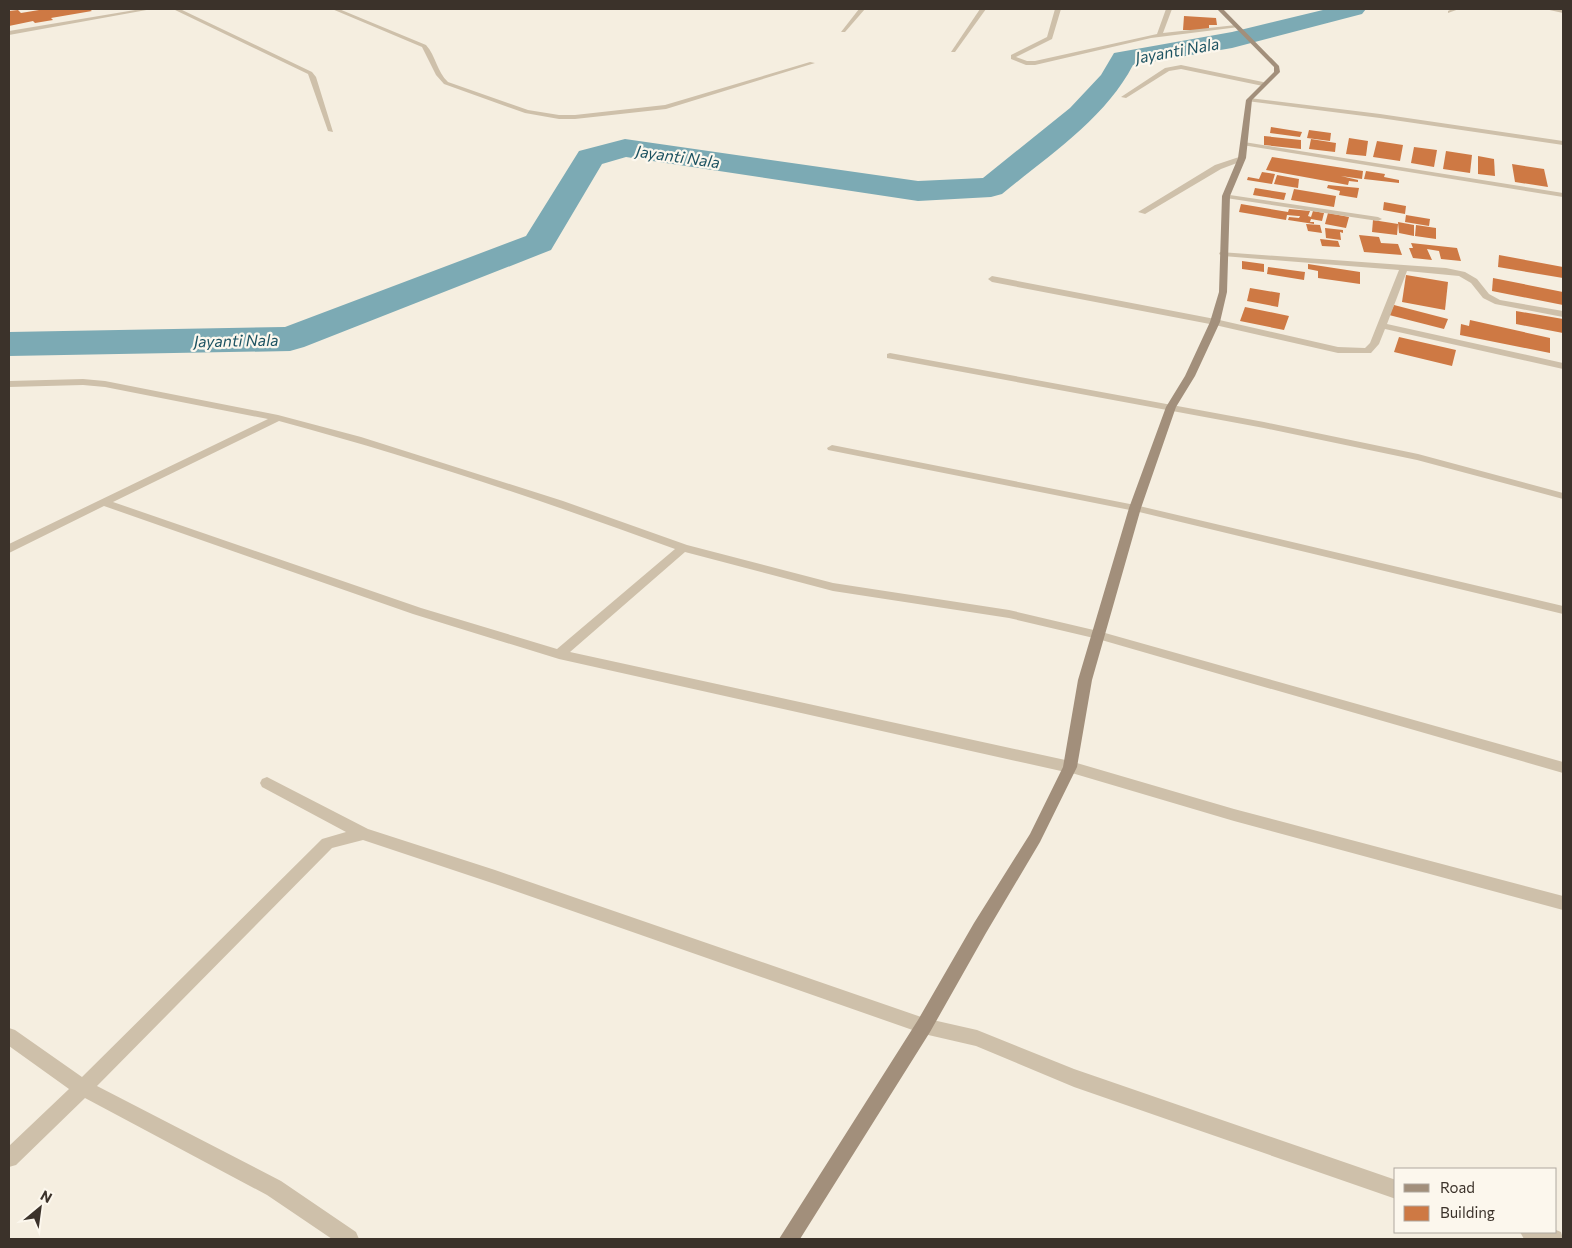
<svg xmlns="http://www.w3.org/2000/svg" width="1572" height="1248" font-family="Commissioner,sans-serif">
  <rect width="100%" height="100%" fill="#f5eee0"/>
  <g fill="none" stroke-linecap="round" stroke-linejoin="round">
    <path fill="#7caab4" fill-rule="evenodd" d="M1327,9h39l-4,5 -130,34 -99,17c-28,54 -85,91 -131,129l-11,3 -73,4 -292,-44 -24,7 -51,86 -247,97 -14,4 -281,5v-24l276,-5 241,-91 53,-85 46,-12 293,42 65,-3 87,-70 31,-33 13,-22 118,-21z"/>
  </g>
  <g fill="#ce7944">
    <path d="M45,9h44l3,2 -41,7 2,2 -18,3 -2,-2 -24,5v-15l9,-1 3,3z"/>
    <path d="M1184,16l32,2 1,7h-8v5h-26z"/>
    <path d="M1271,127l31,5 -2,5 -30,-4z"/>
    <path d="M1309,130l22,3 -1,8 -23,-3z"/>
    <path d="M1264,136l37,4v9l-37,-4z"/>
    <path d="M1349,138l19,3 -2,15 -20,-2z"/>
    <path d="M1311,139l25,4 -1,9 -26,-3z"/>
    <path d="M1377,141l26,4 -3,16 -27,-4z"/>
    <path d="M1414,147l23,3 -3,17 -23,-4z"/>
    <path d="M1446,151l26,4 -2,18 -27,-4z"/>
    <path d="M1478,156l16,3 1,17 -17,-2z"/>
    <path d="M1272,157l91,14 -1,8 -21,-3 17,4v2l-9,-1 -1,4 -82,-15z"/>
    <path d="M1512,164l32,5 4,18 -33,-5z"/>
    <path d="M1366,171l19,3 -1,3 15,3v3l-35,-4z"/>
    <path d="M1262,172l13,2 -3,10 -25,-4 1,-3 11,2z"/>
    <path d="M1277,175l22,4 -1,9 -24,-4z"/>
    <path d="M1328,185l31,3 -2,10 -18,-3 1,-4 -13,-3z"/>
    <path d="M1255,188l31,5 -2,7 -31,-5z"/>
    <path d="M1294,189l42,7 -2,11 -43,-7z"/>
    <path d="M1384,202l22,4 -1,8 -22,-4z"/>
    <path d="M1241,204l47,8 1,-3 21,2 -2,5 3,1 2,-6 11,2 -2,8 -11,-2 -1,3h4v2l-26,-4 1,-3 10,1 1,-2h-2l-11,-1 -1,5 -47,-8z"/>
    <path d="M1328,213l21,4 -3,11 -21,-4z"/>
    <path d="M1406,215l24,4 -1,7 -24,-4z"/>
    <path d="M1373,220l25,4 -1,11 -25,-3z"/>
    <path d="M1398,222l16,3v11l-15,-3z"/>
    <path d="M1306,224l14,1 2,8 -14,-2z"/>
    <path d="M1416,225l20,3v11l-21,-3z"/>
    <path d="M1325,228l18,2v3l-3,-1 1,8 -15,-2z"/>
    <path d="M1359,235l20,2 2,6 17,1 4,11 -38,-3z"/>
    <path d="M1320,239l18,2 2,6 -18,-1z"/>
    <path d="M1411,243l46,5 4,13 -20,-2 -2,-8 -12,-2 5,11 -19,-2 -4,-10h4z"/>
    <path d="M1499,255l64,12v11l-65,-11z"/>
    <path d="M1242,261l22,3v8l-22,-3z"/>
    <path d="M1308,264l52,8v12l-42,-6v-7l-10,-2z"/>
    <path d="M1268,267l37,5 -1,8 -37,-6z"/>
    <path d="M1406,275l42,7 -3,28 -43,-8z"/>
    <path d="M1493,278l70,14v13l-71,-14z"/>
    <path d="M1250,288l30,5 -2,14 -31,-6z"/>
    <path d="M1394,305l54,14 -4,10 -55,-14z"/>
    <path d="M1245,307l44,9 -5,14 -44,-9z"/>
    <path d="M1516,311l47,8v14l-47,-9z"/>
    <path d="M1470,320l80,18v15l-90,-18 1,-11 8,2z"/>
    <path d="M1399,337l57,13 -4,16 -58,-14z"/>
  </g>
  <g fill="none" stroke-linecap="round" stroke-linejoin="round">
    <g fill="#cec0aa" fill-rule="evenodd">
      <path d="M141,9h11l-143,26v-4z"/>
      <path d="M173,9h7l132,63 4,5 17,55 -5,-1 -20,-57z"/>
      <path d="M332,9h7l87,36c10,11 11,27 22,37l80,28 31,5h16l90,-10 145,-43 5,1 -149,46 -91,10h-16l-34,-6 -81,-29 -8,-9 -14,-28z"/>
    </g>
    <g fill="#cec0aa" fill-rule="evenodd">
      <path d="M859,9h6l-20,23h-4z"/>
      <path d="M980,9h6l-31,43h-4z"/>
      <path d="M1055,9h6l-9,30 -36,18 11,4h8l122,-27 9,-25h6l-9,24 73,-8 3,2 -88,11 -116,27h-9l-15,-6v-4l36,-18z"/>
      <path d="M1452,9h7l-11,4v-2z"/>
      <path d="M1545,9h18v4z"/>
      <path d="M1181,65l82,17 3,2 -3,2 -82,-17 -12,2 -43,27 -5,-1 44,-29z"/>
      <path d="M1244,142l319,51v4l-321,-52v-2z"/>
      <path d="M1242,156h3v4l-24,9 -76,45 -7,-2 77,-47z"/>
      <path d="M1223,194l155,23 4,2 -4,2 -152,-23h-3z"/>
      <path d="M1220,252l226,16 19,4 12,7 12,15 11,6 63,11v6l-68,-13 -12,-6 -12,-15 -12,-7 -52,-5 -20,53 176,39v6l-178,-40 -6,15 -8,9h-33l-123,-28 -223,-43 -4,-3 4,-3 223,43 123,28 27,1 5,-5 29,-73 -176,-14 -4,-2z"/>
      <path d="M890,353l374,69 154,32 145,39v6l-146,-39 -153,-32 -377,-70v-4z"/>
      <path d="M83,379l22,2 173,34 83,22 202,64 124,44 146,38 176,27 89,21 465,131v11l-465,-134 -89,-21 -176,-27 -148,-39 -115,100 500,109 5,2 2,4 -2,4 -5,2 -511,-114 -146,-45 -309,-108 -95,47v-9l259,-125 -163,-32 -22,-2 -74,2v-6zM279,421c134,36 265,80 396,128l-118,100 -136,-41 -308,-106z"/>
      <path d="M832,445l303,60 428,101v8l-428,-103 -307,-61 -1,-2z"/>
      <path d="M267,777l101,52 127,41 429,148 53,12 97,39 322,111v19l-322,-112 -98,-41 -52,-12 -429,-150 -132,-44 -31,8 -235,238 184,95 75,51 3,7h-27l-65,-44 -182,-97 -69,67 -7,2v-21l60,-57 -60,-43v-18l6,2 67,47 240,-238 24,-7 -84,-45 -2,-4 2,-4z"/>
      <path d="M1556,1230l5,2 2,7h-39l-4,-7h36z"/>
    </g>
    <g fill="#cec0aa" fill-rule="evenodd">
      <path d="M1249,98l131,16 183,27v4l-183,-27 -133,-17v-2z"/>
      <path d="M1070,761l164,48 329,87v14l-329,-89 -169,-50 -2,-4 2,-4z"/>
    </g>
    <path fill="#a28f7b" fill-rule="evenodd" d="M1217,9h6l56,57 1,6 -28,28 -6,58 -16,38 -3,96 -7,30 -25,54 -19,31 -35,101 -49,172 -15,87 -37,75 -54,91 -56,99 -130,207h-21l139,-219 56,-97 56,-89 33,-67 15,-87 51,-172 37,-101 19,-31 25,-54 9,-30 3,-96 16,-38 8,-58 28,-28v-5z"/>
  </g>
  <g text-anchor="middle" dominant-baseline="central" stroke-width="4.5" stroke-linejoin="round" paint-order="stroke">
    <g font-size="16" font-style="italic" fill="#1c5261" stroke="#fcf7ed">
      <text transform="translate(1177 50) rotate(-10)">Jayanti Nala</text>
      <text transform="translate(678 156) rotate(8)">Jayanti Nala</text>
      <text transform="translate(236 340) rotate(-1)">Jayanti Nala</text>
    </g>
  </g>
  <rect width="1572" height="1248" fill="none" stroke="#3b322a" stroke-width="20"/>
  <rect x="1394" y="1168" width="162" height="65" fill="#fcf7ed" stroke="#afa89f"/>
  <rect x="1404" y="1184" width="25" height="8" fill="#a28f7b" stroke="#afa89f"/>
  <text x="1440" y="1193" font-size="15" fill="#3b322a">Road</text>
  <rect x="1404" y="1206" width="25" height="15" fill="#ce7944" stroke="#afa89f"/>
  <text x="1440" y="1218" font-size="15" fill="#3b322a">Building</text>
  <g transform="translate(40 1208) rotate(29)" stroke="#fcf7ed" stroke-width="4" paint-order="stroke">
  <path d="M0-4L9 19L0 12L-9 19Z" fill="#3b322a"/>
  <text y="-8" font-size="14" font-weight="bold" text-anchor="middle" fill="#3b322a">N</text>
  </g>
</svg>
